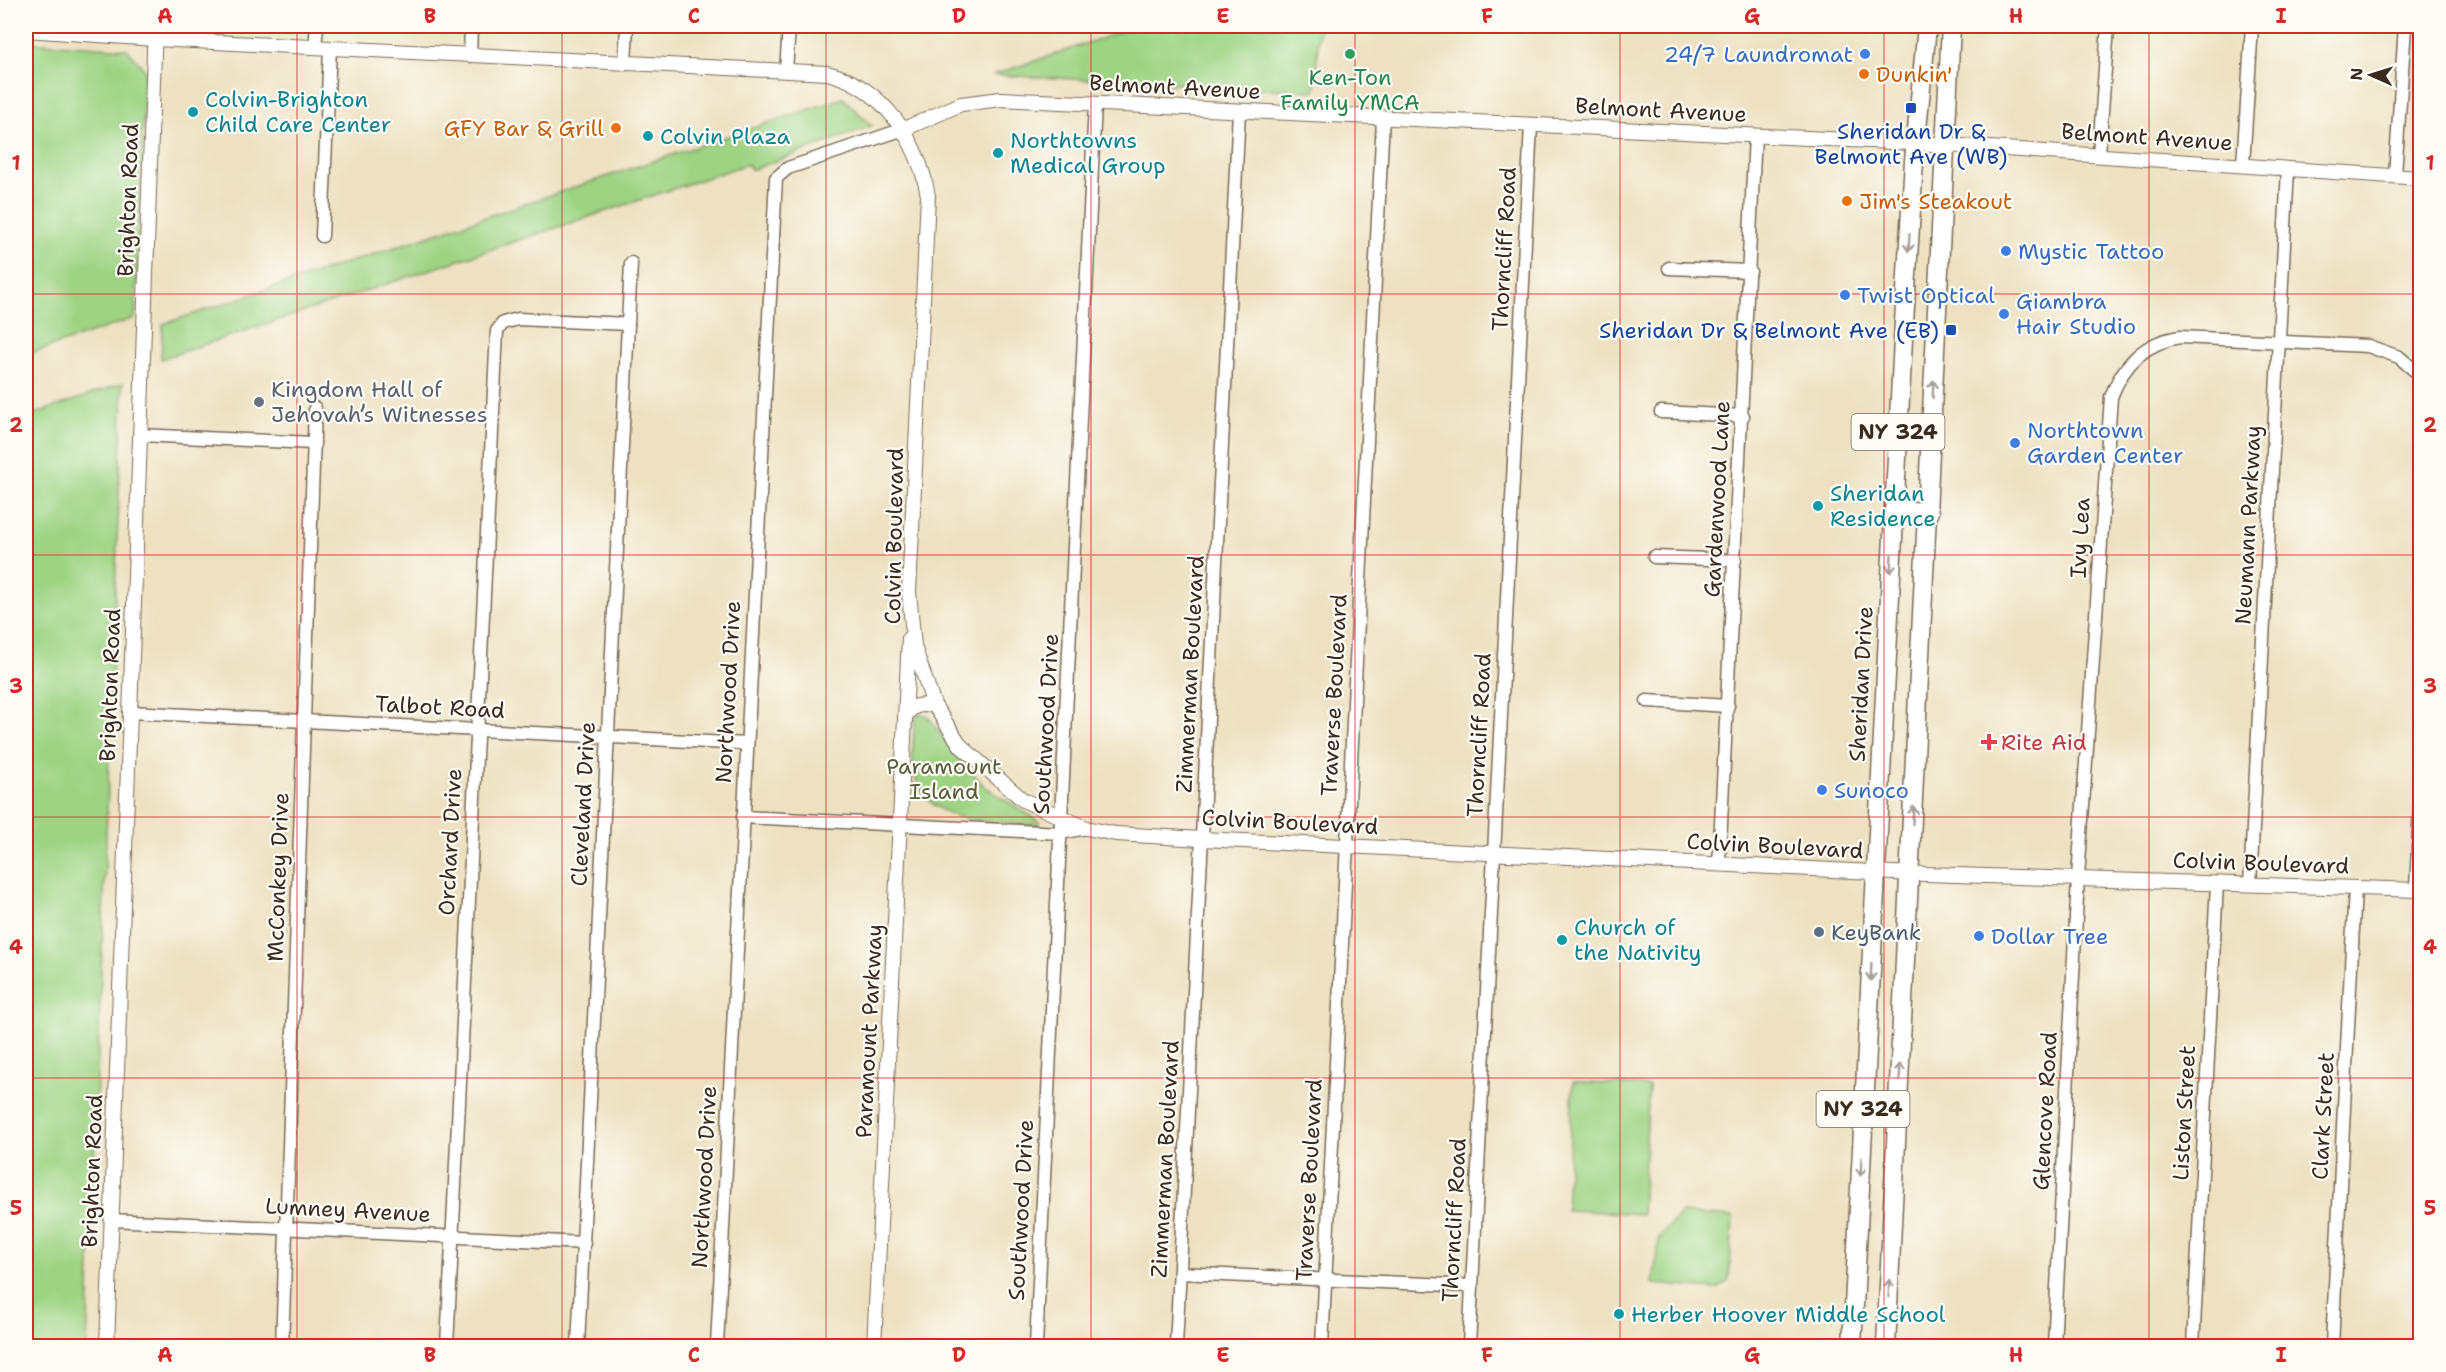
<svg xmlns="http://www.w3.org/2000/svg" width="2446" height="1372" font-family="'Shantell Sans',sans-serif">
  <rect width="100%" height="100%" fill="#fdfcf7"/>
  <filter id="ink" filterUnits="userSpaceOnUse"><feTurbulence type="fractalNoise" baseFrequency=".0167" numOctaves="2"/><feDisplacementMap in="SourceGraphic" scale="12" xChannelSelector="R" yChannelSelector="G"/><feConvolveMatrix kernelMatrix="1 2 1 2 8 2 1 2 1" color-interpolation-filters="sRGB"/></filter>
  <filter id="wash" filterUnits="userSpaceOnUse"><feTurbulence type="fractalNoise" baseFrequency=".008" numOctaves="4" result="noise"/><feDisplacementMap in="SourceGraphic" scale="24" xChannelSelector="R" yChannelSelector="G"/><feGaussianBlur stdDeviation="1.35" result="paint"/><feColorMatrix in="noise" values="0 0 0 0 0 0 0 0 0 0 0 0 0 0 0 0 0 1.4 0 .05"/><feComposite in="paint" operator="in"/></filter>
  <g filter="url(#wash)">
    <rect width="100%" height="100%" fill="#ede1c1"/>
    <g fill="#9ed383" stroke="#6c7e50" stroke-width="1.5">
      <path d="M1138,26h181l-4,65 -322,-16z"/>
      <path d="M26,42l101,7 18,21 -10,248 -109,37z"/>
      <path d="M843,98l29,28 -121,44 -3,-6 -587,195 2,-35z"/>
      <path d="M123,383l-36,963h-61v-929z"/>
      <path d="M919,714l8,1 29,41 29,31 55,35 -1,3c-48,-3 -123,3 -126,-64 -1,-14 1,-28 2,-42z"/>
      <path d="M1573,1082l76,4 -7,128 -76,-4z"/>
      <path d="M1681,1213l52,4 -4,64 -12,8 -64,-5 6,-46z"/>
    </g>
  </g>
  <g filter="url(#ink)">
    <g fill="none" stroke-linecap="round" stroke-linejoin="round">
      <defs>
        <g id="minor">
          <path d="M315,47l2,-21"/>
          <path d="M470,56l1,-30"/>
          <path d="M625,64l2,-38"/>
          <path d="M786,71l3,-45"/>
          <path d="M2099,154l9,-128"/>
          <path d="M2243,165l9,-139"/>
          <path d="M2395,176l10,-150"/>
          <path d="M322,236l8,-188"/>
          <path d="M1669,268l81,3"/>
          <path d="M1661,412l82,4"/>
          <path d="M140,435l174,8"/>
          <path d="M1654,557l81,3"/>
          <path d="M1647,701l81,5"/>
          <path d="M130,712l617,32"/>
          <path d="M743,817l318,16 25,-5"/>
          <path d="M1719,864l36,-729"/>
          <path d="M2250,884l38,-715"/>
          <path d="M2416,889l4,-84"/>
          <path d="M111,1220l473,23"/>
          <path d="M1180,1273l292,13"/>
          <path d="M282,1346l33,-938"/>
          <path d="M447,1346l50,-1015 6,-8 15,-4 110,5"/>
          <path d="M578,1346l53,-1083"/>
          <path d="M717,1346l59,-1168 12,-10 116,-39"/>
          <path d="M1036,1346l59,-1242"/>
          <path d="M1176,1346l63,-1235"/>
          <path d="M1322,1346l61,-1228"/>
          <path d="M1469,1346l62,-1221"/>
          <path d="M2054,1346l24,-468 33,-481c12,-32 34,-55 69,-60l188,9 31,11 21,18"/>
          <path d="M2193,1346l24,-463"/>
          <path d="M2332,1346l23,-458"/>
        </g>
        <g id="tertiary">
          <path d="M26,30l129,9 672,34c56,13 92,69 101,123l-19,396 5,54 20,59 27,41 62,54 63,28 30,6 86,5 691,34 527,17"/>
          <path d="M904,129l57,-25 40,-5 931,45 488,34"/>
          <path d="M905,717c7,-13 15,-12 29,-12"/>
          <path d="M107,1346l48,-1320"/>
          <path d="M874,1346l35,-708"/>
        </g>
        <g id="primary">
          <path d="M1894,510l35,2"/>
          <path d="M1852,1346l51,-1007 11,-178 13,-135"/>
          <path d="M1886,1346l65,-1320"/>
        </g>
      </defs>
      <use href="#minor" stroke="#796a57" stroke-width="15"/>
      <use href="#tertiary" stroke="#796a57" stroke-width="16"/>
      <use href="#primary" stroke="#796a57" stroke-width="21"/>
      <use href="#minor" stroke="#fff" stroke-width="12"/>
      <use href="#tertiary" stroke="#fff" stroke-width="14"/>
      <use href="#primary" stroke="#fff" stroke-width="18"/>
    </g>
    <defs><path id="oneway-shaft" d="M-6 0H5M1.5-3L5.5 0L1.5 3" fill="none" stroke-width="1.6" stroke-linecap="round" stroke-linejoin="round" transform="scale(1.5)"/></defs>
    <g stroke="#a79f9a">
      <use href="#oneway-shaft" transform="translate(1909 243) rotate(93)"/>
      <use href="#oneway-shaft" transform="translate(1933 389) rotate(-88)"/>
      <use href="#oneway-shaft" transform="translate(1891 564) rotate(93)"/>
      <use href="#oneway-shaft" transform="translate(1913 815) rotate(-87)"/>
      <use href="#oneway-shaft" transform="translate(1871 972) rotate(93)"/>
      <use href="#oneway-shaft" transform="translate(1900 1072) rotate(-87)"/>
      <use href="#oneway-shaft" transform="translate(1861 1167) rotate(93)"/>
      <use href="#oneway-shaft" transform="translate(1889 1288) rotate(-87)"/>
    </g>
  </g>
  <path fill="none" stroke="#d62828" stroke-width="1.5" stroke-opacity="0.55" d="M297,26v1320M562,26v1320M826,26v1320M1091,26v1320M1355,26v1320M1620,26v1320M1884,26v1320M2149,26v1320M26,294h2394M26,555h2394M26,817h2394M26,1078h2394"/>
  <circle fill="#2e9e5b" stroke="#fdfcf7" stroke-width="2" cx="1350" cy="54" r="6"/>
  <g fill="#3f7fe0" stroke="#fdfcf7" stroke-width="2">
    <circle cx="1865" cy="54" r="6"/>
    <circle cx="2006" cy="251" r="6"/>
    <circle cx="1845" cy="295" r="6"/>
    <circle cx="2004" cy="314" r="6"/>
    <circle cx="2015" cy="443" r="6"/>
    <circle cx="1822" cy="790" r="6"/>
    <circle cx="1979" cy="936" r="6"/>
  </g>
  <g fill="#e8710a" stroke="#fdfcf7" stroke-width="2">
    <circle cx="1864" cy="74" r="6"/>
    <circle cx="616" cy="128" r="6"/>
    <circle cx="1847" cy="201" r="6"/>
  </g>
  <g fill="#1a4fb4" stroke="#fdfcf7" stroke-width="2">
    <rect x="1905" y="102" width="12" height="12" rx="3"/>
    <rect x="1945" y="324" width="12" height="12" rx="3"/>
  </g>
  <g fill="#0f9aa8" stroke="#fdfcf7" stroke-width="2">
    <circle cx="193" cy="112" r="6"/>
    <circle cx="648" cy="136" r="6"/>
    <circle cx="998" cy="153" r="6"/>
    <circle cx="1818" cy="506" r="6"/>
    <circle cx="1562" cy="940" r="6"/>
    <circle cx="1619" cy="1314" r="6"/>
  </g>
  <circle fill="#6b7280" stroke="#fdfcf7" stroke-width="2" cx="259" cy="402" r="6"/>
  <path fill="#e0444e" stroke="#fdfcf7" stroke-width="2" d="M1986 733h6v6h6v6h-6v6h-6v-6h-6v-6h6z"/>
  <circle fill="#5c6f8a" stroke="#fdfcf7" stroke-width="2" cx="1819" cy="932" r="6"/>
  <g text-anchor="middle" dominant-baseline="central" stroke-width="4.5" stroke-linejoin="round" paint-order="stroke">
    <g fill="#fdfcf7" stroke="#75695f" stroke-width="1.5">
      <rect x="1851.5" y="414" width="93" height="36" rx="4.5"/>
      <rect x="1816.5" y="1091" width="93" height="36" rx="4.5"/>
    </g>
    <g font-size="21" font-weight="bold" fill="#3b2a1e">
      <text x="1898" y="432">NY 324</text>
      <text x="1863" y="1109">NY 324</text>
    </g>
    <g font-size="22" fill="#366cbe" stroke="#fdfcf7" text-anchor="start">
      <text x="1853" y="54" text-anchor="end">24/7 Laundromat</text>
      <text x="2018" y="251">Mystic Tattoo</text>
      <text x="1857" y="295">Twist Optical</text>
      <text x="2016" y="301">Giambra<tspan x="2016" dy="25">Hair Studio</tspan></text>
      <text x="2027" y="430">Northtown<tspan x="2027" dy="25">Garden Center</tspan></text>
      <text x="1834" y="790">Sunoco</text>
      <text x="1991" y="936">Dollar Tree</text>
    </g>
    <g font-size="22" fill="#c56008" stroke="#fdfcf7" text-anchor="start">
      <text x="1876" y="74">Dunkin'</text>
      <text x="604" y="128" text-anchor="end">GFY Bar &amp; Grill</text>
      <text x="1859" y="201">Jim's Steakout</text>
    </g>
    <g font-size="22" fill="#27864d" stroke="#fdfcf7">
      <text x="1350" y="77">Ken-Ton<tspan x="1350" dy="25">Family YMCA</tspan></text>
    </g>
    <g font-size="22" fill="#3b2a1e" stroke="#fdfcf7">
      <text transform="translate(1175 87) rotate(3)">Belmont Avenue</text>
      <text transform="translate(1661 110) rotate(3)">Belmont Avenue</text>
      <text transform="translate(2147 137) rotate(4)">Belmont Avenue</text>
      <text transform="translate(128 200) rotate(-88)">Brighton Road</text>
      <text transform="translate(1504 249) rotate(-87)">Thorncliff Road</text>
      <text transform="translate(1717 499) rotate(-87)">Gardenwood Lane</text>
      <text transform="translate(2248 525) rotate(-87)">Neumann Parkway</text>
      <text transform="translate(894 536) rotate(-89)">Colvin Boulevard</text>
      <text transform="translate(2080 538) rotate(-87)">Ivy Lea</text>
      <text transform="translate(1190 674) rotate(-87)">Zimmerman Boulevard</text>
      <text transform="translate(1861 684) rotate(-87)">Sheridan Drive</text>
      <text transform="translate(110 685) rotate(-88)">Brighton Road</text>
      <text transform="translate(728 692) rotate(-87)">Northwood Drive</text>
      <text transform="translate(1334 695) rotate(-87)">Traverse Boulevard</text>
      <text transform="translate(440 707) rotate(3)">Talbot Road</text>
      <text transform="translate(1046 724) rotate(-87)">Southwood Drive</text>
      <text transform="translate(1479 735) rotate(-87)">Thorncliff Road</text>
      <text transform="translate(583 804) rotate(-87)">Cleveland Drive</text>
      <text transform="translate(1290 822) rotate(3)">Colvin Boulevard</text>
      <text transform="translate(450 842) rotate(-87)">Orchard Drive</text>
      <text transform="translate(1775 846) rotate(3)">Colvin Boulevard</text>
      <text transform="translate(2261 863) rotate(2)">Colvin Boulevard</text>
      <text transform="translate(278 877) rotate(-88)">McConkey Drive</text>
      <text transform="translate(869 1031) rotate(-87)">Paramount Parkway</text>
      <text transform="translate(2045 1111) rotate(-87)">Glencove Road</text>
      <text transform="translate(2184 1113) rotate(-87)">Liston Street</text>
      <text transform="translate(2323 1116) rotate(-87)">Clark Street</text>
      <text transform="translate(1165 1159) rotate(-87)">Zimmerman Boulevard</text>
      <text transform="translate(92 1171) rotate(-88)">Brighton Road</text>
      <text transform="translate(704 1177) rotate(-87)">Northwood Drive</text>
      <text transform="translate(1309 1180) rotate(-87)">Traverse Boulevard</text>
      <text transform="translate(348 1210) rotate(3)">Lumney Avenue</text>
      <text transform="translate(1021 1210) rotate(-87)">Southwood Drive</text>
      <text transform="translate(1454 1220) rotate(-87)">Thorncliff Road</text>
    </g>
    <g font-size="22" fill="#0d838f" stroke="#fdfcf7" text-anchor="start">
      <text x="205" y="99">Colvin-Brighton<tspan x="205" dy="25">Child Care Center</tspan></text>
      <text x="660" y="136">Colvin Plaza</text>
      <text x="1010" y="140">Northtowns<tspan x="1010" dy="25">Medical Group</tspan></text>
      <text x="1830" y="493">Sheridan<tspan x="1830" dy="25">Residence</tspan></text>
      <text x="1574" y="927">Church of<tspan x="1574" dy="25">the Nativity</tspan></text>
      <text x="1631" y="1314">Herber Hoover Middle School</text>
    </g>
    <g font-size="22" fill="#164399" stroke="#fdfcf7">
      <text x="1911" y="131">Sheridan Dr &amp;<tspan x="1911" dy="25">Belmont Ave (WB)</tspan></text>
      <text x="1939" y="330" text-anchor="end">Sheridan Dr &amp; Belmont Ave (EB)</text>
    </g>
    <g font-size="22" fill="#5b616d" stroke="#fdfcf7" text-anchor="start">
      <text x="271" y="389">Kingdom Hall of<tspan x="271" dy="25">Jehovah’s Witnesses</tspan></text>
    </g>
    <g font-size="22" fill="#be3a42" stroke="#fdfcf7" text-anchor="start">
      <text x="2001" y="742">Rite Aid</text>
    </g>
    <g font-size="22" fill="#595d3c" stroke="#fdfcf7">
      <text x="944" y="766">Paramount<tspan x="944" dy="25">Island</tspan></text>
    </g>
    <g font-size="22" fill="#4e5e75" stroke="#fdfcf7" text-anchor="start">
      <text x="1831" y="932">KeyBank</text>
    </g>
  </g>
  <rect width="2446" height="1372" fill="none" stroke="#fdfcf7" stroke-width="66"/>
  <g transform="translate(2371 75) rotate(273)" stroke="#fdfcf7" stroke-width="4.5" paint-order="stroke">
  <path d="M0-4.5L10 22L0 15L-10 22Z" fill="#3b2a1e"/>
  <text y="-9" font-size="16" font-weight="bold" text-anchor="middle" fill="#3b2a1e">N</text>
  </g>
  <rect x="33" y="33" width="2380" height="1306" fill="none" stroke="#d62828" stroke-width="2"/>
  <g font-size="20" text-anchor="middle" font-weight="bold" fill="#d62828">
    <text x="165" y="23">A</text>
    <text x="430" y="23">B</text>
    <text x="694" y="23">C</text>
    <text x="959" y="23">D</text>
    <text x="1223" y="23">E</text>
    <text x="1487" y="23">F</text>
    <text x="1752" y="23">G</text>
    <text x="2016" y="23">H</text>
    <text x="2281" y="23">I</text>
    <text x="16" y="170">1</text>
    <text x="2430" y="170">1</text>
    <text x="16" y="432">2</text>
    <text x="2430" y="432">2</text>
    <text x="16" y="693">3</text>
    <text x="2430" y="693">3</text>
    <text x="16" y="954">4</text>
    <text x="2430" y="954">4</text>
    <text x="16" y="1215">5</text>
    <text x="2430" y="1215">5</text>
    <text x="165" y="1362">A</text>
    <text x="430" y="1362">B</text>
    <text x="694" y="1362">C</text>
    <text x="959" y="1362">D</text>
    <text x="1223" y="1362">E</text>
    <text x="1487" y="1362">F</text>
    <text x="1752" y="1362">G</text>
    <text x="2016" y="1362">H</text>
    <text x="2281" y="1362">I</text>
  </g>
</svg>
